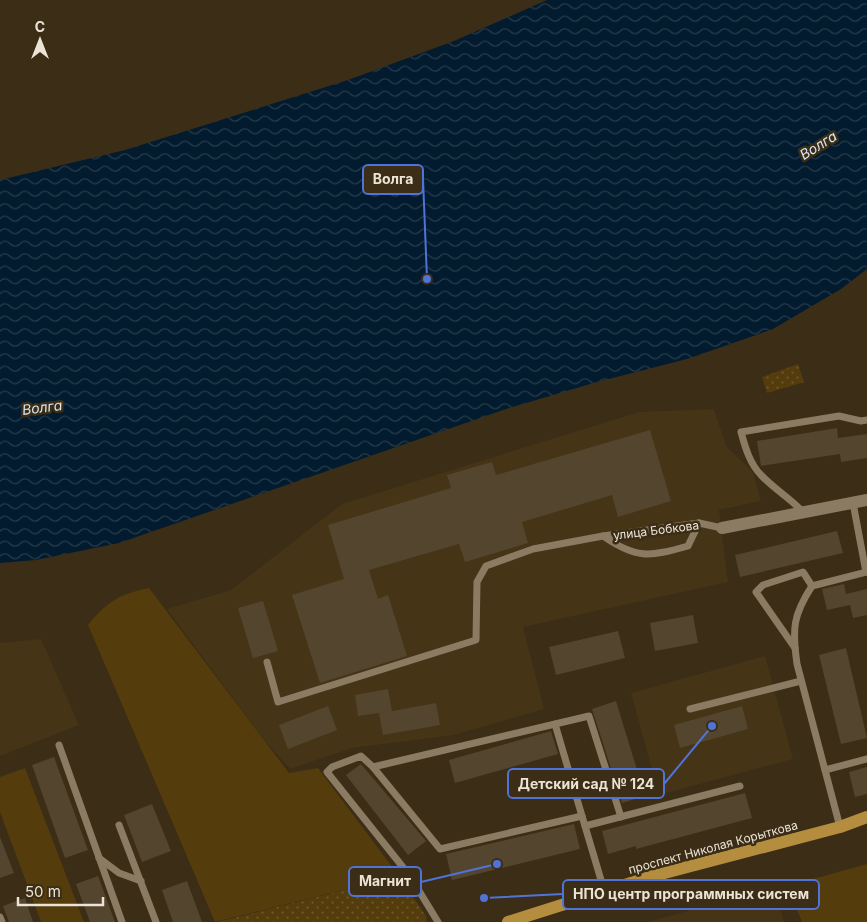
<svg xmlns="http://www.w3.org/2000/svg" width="867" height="922" font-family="Inter,sans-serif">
  <defs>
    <pattern id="park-dots" width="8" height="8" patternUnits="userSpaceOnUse" patternTransform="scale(1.25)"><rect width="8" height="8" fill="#543c0c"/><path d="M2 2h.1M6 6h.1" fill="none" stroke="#6d582e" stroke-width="1.8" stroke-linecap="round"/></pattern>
    <pattern id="water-waves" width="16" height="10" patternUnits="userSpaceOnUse" patternTransform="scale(1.25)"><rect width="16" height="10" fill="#021b2e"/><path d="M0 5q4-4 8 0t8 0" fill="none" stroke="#273c4b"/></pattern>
  </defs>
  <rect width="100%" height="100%" fill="#3b2d16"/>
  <g fill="#453416">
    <path d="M714,409l12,37 27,26 8,29 -42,9 9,72 -205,45 21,82 -90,26 -102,13 -62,21 -29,-33 -94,-127 64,-19 111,-86 297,-92z"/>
    <path d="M41,639l38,86 -79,31v-113z"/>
    <path d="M765,656l28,103 -134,36 -28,-102z"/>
    <path d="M774,888l10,34h-136l17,-5z"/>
  </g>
  <g fill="#543c0c">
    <path d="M149,588l140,185 29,-5 81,108 -184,46 -127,-297c19,-23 31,-31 61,-37z"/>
    <path d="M25,768l59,154h-43l-41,-110v-35z"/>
    <path d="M867,864v58h-65l-14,-36z"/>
  </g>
  <g fill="url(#park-dots)">
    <path d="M798,364l6,18 -37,11 -5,-16z"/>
    <path d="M399,876l27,40 1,6h-210z"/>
  </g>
  <path fill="url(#water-waves)" d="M547,0h320v269l-26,20 -68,40 -86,30 -90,23 -88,26 -390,135 -83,17 -36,3v-383l125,-30 223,-70 106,-39z"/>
  <g fill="#54452e">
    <path d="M837,428l1,10 29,-4v24l-26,4 -1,-8 -79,12 -4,-25z"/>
    <path d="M650,430l21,71 -53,16 -6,-22 -90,27 6,21 -63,19 -6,-18 -90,26 9,29 10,-4 19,61 -87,27 -28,-88 52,-16 -16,-54 123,-37 -4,-13 45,-13 4,13z"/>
    <path d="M837,531l6,22 -103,24 -5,-22z"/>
    <path d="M844,584l2,10 21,-5v26l-14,3 -3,-13 -23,5 -5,-21z"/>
    <path d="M263,601l15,50 -25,7 -15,-50z"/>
    <path d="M693,615l5,28 -43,8 -5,-28z"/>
    <path d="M618,631l7,27 -69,17 -7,-28z"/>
    <path d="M846,648l21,90 -26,6 -22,-89z"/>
    <path d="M388,689l4,22 44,-8 4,22 -57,10 -4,-22 -21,3 -3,-21z"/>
    <path d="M616,701l29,95 -23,7 -30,-94z"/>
    <path d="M328,706l9,24 -49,19 -9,-24z"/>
    <path d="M742,706l6,23 -68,19 -6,-23z"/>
    <path d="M551,731l7,23 -103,29 -6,-23z"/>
    <path d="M54,757l34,93 -23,8 -33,-93z"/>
    <path d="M361,764l65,77 -18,14 -62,-80z"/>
    <path d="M867,767v27l-12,3 -6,-25z"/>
    <path d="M745,793l7,25 -116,31v-3l-28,8 -6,-23z"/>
    <path d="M152,804l19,47 -29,11 -18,-47z"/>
    <path d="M574,824l6,25 -128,31 -6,-26z"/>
    <path d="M0,837l14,36 -14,5z"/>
    <path d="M98,876l17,46h-25l-14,-38z"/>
    <path d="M187,881l15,41h-29l-11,-32z"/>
    <path d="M25,898l8,24h-24l-6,-16z"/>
  </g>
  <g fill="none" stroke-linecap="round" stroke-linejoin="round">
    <g stroke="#8a7b62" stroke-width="7">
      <path d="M853,503l13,69"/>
      <path d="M803,512c-13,-14 -29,-23 -42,-37 -11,-11 -16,-28 -20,-43l98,-16 22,5 6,-1"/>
      <path d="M603,536c33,23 46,21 85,10l11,-23"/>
      <path d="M795,648l-39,-56 7,-7 40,-13 9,14"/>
      <path d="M267,662l11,40 198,-62 1,-58 9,-16 47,-17 70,-13 96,-13 23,5"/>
      <path d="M690,709l111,-28"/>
      <path d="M555,724l27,92"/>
      <path d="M59,745l63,177"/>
      <path d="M373,767l216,-51 32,101"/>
      <path d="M825,770l42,-11"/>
      <path d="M119,825l37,97"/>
      <path d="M585,826l155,-40"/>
      <path d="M840,827l-43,-163c-5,-35 -4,-49 15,-78l55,-14"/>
      <path d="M99,858l20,15 22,8"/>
      <path d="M0,917l2,5"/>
      <path d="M438,922l-28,-46 -83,-104 5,-5 29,-11 12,11 67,82 142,-33 22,74"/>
    </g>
    <path stroke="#8a7b62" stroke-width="12" d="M722,528l145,-28"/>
    <path stroke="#b58d3e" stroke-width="12" d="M508,922l145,-46 187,-49 27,-10"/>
  </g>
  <g text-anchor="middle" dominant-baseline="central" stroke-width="5" stroke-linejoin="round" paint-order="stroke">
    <g font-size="12" fill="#ebe3d5" stroke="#3b2d16">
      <text transform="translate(656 530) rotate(-7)">улица Бобкова</text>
      <text transform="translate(713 847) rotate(-15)">проспект Николая Корыткова</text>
    </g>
    <g font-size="14" font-style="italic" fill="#d7e5f1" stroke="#3b2d16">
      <text transform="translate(818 145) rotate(-32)">Волга</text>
      <text transform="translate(42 407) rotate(-7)">Волга</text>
    </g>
  </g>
  <path fill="none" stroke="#5073d7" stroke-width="2" d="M427 279L423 179M712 726L664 784M497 864L421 882M484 898L563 894"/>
  <g fill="#5073d7" stroke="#3b2d16" stroke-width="2">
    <circle cx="427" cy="279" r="5"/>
    <circle cx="712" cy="726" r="5"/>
    <circle cx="497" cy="864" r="5"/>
    <circle cx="484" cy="898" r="5"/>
  </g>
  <g fill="#3b2d16" stroke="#5073d7" stroke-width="2">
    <rect x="363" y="165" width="60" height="29" rx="5"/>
    <rect x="508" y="769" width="156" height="29" rx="5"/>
    <rect x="349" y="867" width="72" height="29" rx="5"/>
    <rect x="563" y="880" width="256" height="29" rx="5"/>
  </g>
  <g font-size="14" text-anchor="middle" font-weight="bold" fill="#ebe3d5">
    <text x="393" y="184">Волга</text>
    <text x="586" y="789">Детский сад № 124</text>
    <text x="385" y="886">Магнит</text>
    <text x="691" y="899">НПО центр программных систем</text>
  </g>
  <g transform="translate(40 40)" stroke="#3b2d16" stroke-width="4" paint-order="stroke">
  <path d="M0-4L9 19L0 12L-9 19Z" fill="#ebe3d5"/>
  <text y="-8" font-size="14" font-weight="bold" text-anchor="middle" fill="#ebe3d5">С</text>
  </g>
  <path d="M18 897v8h85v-8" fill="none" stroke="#ebe3d5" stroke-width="2.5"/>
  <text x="25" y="897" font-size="15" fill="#ebe3d5" stroke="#3b2d16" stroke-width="4" paint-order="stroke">50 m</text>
</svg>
